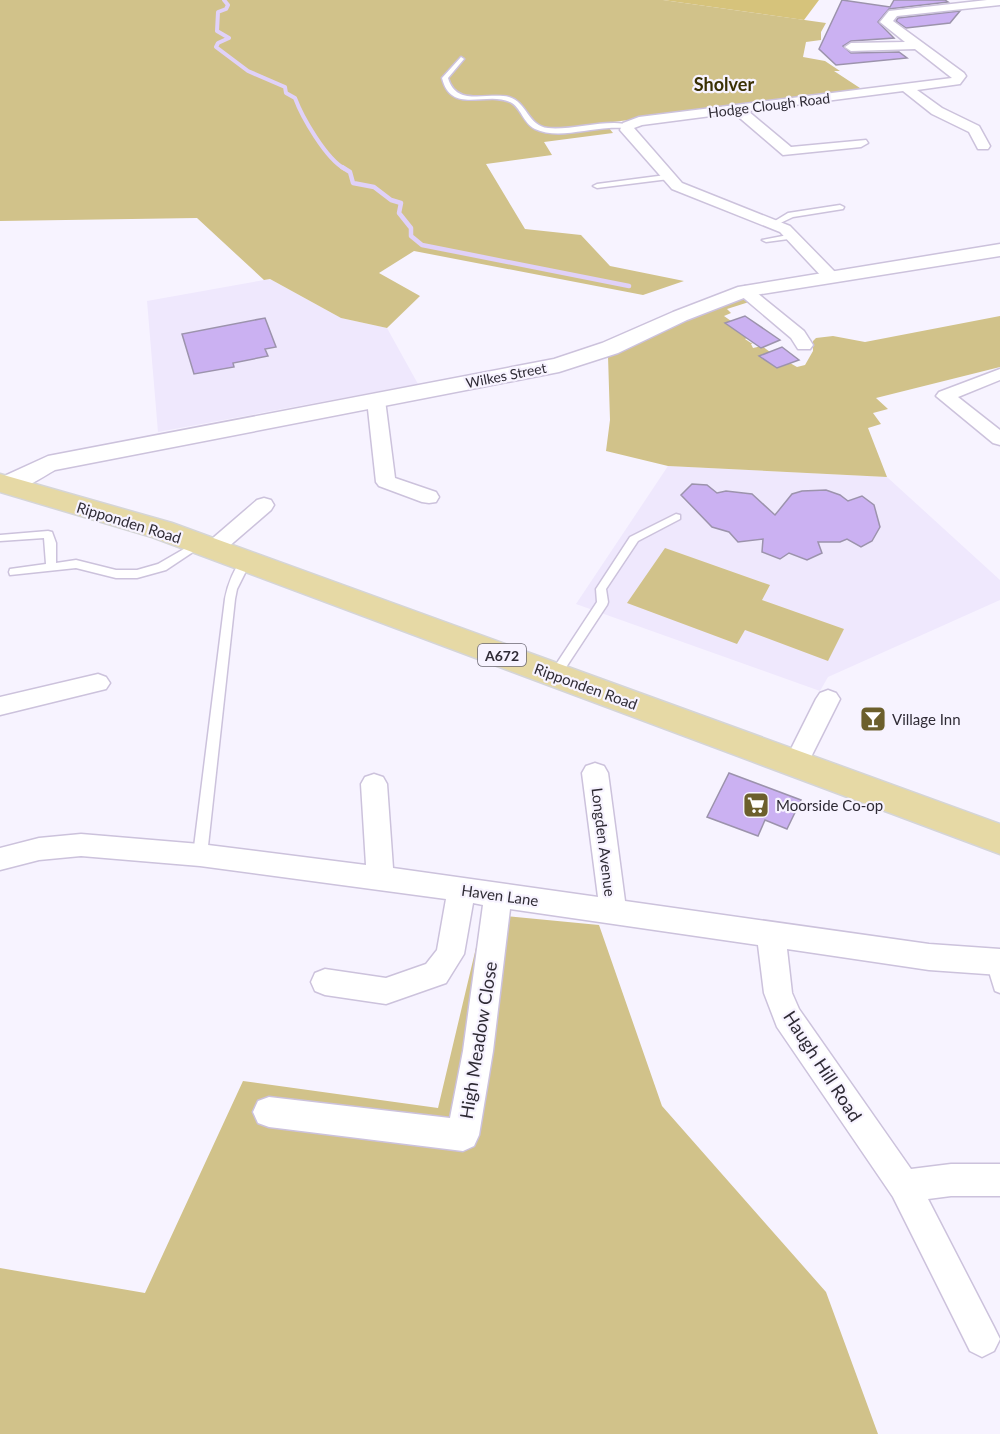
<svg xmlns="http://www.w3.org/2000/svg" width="1000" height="1434" font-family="Lato,sans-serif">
  <rect width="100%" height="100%" fill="#f7f3ff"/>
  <g fill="#efe8fd">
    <path d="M270,279l71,39 46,10 31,56 -260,48 -11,-131z"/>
    <path d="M668,466l219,11 113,103v20l-172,77 -8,14 -244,-87z"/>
  </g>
  <g fill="#d1c28a">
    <path d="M0,0h663l163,23 -5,9v8l-15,2 -3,15 22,4 15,10h-6l29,19 -258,33 8,10 -69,9 8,13 -66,9 39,65 56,6 29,31 74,15 -41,14 -229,-44 -35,22 41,23 -33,32 -46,-10 -71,-39 -6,1 -67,-62 -197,3z"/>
    <path d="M742,299l7,3 -22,7 4,4 -7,3 7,5 -5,2 24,13 -5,3 6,4 5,-2 -5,3 2,4 9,-2 8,6 -9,4 16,12 13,-5 7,4 8,-2 8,-14v-10l3,-3 17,-2 32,6 135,-26v51l-124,31 12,11 -15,4 8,11 -13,4 19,49 -219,-11 -62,-15 4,-31 -2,-64 111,-50z"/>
    <path d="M665,548l105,37 -8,15 82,29 -16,32 -83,-31 -8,14 -110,-41z"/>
    <path d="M484,914l115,11 63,181 164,186 52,142h-878v-166l145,25 98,-212 195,27z"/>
  </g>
  <path fill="#d6c37b" d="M663,0h156l-15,20z"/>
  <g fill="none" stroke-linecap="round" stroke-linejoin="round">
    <path stroke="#e0d1f9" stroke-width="4" d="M224,0l4,5 -2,4 -8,3 -1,19 12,7 -11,5 -2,4 32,24 37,16 1,6 9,5c7,19 31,61 50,71"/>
    <path stroke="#e0d1f9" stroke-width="4.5" d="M342,167l8,5 3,11 21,4 17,13 10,3 -2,10 12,15v8l11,9 207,41"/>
  </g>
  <g fill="#cbb1f2" stroke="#9c93ac" stroke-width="1.5">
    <path d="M842,0l48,7 4,-7h51l3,2 -59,7 -11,13 16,16 -43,3 -8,5 8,7 48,-1 8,6 -71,7 -17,-16z"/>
    <path d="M960,11l-10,12 -44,5 -10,-7 2,-3z"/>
    <path d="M745,316l35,24 -19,8 -36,-25z"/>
    <path d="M265,318l11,29 -11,2 3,7 -35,7 1,4 -40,7 -12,-40z"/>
    <path d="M782,347l17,13 -22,8 -18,-12z"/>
    <path d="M692,484l15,1 10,8 9,-2 26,3 23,21 17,-21 10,-3 24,-1 14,5 8,6 14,-5 12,9 6,22 -8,14 -11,6 -14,-8 -7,3h-22l4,11 -15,7 -18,-7 -9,6 -18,-7 1,-13 -25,3 -9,-10 -17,-5 -31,-32z"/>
    <path d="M729,773l72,27 -14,29 -22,-9 -7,16 -51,-19z"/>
  </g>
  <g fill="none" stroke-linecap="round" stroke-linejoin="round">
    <defs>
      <g id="service">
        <path d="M461,57l3,2 -16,19c8,29 39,14 61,19 18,5 19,29 39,31 22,3 66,-11 83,-2 -6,3 -15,1 -22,2 -23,1 -53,11 -74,1 -12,-6 -14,-22 -25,-27 -24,-11 -59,13 -68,-24z"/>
        <path d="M666,175h3v4l-72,9 -4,-2 4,-2z"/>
        <path d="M840,205l4,2 -1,2 -50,8 -19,9 -4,-2 18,-11z"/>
        <path d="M793,234l4,2 -1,2 -30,4 -4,-2z"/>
        <path d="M676,514l4,1v4l-42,22 -32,48 2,13 -1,3 -48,73h-8l-2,-3 2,-3 46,-70 -1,-13 34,-52z"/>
        <path d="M48,531l4,1 4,11v20l20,-3 40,10h21l21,-6 38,-22 4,-1 5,3 -39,26 -29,8h-21l-40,-10 -66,7 -1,-3 1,-3 36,-5 -2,-26 -44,3v-6z"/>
        <path d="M246,557l5,4 -14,28 -2,10 -28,256 -2,4 -5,2 -5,-2 -2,-4 32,-256c2,-12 10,-36 21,-42z"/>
        <path d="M993,956l5,1 2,5v31l-5,-2 -9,-29 2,-5z"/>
      </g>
      <g id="minor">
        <path d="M987,0h13v5l-103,11 -4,5 71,52 2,3 -6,8 -43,6 25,18 37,18 11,20 -2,3h-10l-9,-17 -37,-18 -29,-23 -155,20 43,36 75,-7 2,3 -7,4 -78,8 -49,-42 -92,12 -8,3 48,55 108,43 46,47 2,3 -2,3h-12l-44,-47 -108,-43 -52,-59 3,-7 16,-6 313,-39 -37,-29 -64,2 -6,-4 6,-4 54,-1 -25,-20 9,-11z"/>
        <path d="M745,286l6,2 53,43 9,14 -3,4h-12l-7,-11 -52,-44 -2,-3z"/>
        <path d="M1000,369v11l-42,17 42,33v15l-7,-2 -57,-47 3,-4z"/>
        <path d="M376,395l6,1 3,4 10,78 41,14 3,5 -3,5 -7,1 -7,-1 -43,-16 -3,-4 -9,-82 3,-4z"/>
        <path d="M264,498l7,2 3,5 -3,5 -51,44 -7,2 -7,-2 -3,-5 3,-5 51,-44z"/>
        <path d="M98,674l8,3 4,6 -4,6 -106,26v-18z"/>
        <path d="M828,690l8,3 4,6 -32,64 -3,7 -9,3 -9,-3 -3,-7 32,-64 4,-6z"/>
        <path d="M595,763l9,3 4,7 17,128 304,43 71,5v26l-71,-5 -142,-21 5,44 7,16 112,160 40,-5h49v32h-49l-23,3 66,128 6,12 -6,12 -12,6 -12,-6 -77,-154 -116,-170 -13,-34 -6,-48 -248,-36 -17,142 -14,84 -5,11 -11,5 -194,-24 -11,-4 -5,-11 5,-11 11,-4 181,21 13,-67 20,-146 -10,-2 -9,51 -18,29 -60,21 -61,-9 -10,-4 -4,-9 4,-9 10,-4 61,9 40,-14 11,-14 9,-51 -246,-33 -119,-10 -42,4 -39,10v-22l39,-10 42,-4 119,10 166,21 -5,-81 4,-7 9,-3 9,3 4,7 6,84 205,29 -16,-124 4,-7z"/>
      </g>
      <path id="tertiary" d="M1000,244v12l-251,40 -62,24 -69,33 -59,19 -504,98c-15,8 -38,26 -55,21v-13l48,-22 506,-97 48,-16 71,-31 65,-25z"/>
      <path id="primary" d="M0,474l172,49 828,301v30l-848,-317 -152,-45z"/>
    </defs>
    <use href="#service" stroke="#ccc2dc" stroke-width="3"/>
    <use href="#minor" stroke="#ccc2dc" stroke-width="3"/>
    <use href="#tertiary" stroke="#ccc2dc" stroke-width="3"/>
    <use href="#primary" stroke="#d5d5d7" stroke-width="3"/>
    <use href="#service" fill="#fff" fill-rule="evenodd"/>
    <use href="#minor" fill="#fff" fill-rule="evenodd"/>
    <use href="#tertiary" fill="#fff" fill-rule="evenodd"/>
    <use href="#primary" fill="#e6d9a5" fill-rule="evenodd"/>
  </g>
  <defs>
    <symbol id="bar-square" viewBox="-11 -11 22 22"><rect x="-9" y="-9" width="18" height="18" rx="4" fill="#6c5f2c" stroke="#f7f3ff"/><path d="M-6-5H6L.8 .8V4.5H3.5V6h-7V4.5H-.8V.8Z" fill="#fff"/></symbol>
    <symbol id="supermarket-square" viewBox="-11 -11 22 22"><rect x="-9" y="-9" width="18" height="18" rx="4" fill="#6c5f2c" stroke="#f7f3ff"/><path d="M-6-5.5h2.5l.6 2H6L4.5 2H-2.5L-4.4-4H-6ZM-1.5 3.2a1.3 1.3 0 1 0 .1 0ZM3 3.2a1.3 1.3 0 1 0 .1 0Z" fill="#fff"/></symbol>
  </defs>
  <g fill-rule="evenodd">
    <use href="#bar-square" x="858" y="704" width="30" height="30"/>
    <use href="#supermarket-square" x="741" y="790" width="30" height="30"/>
  </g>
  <g text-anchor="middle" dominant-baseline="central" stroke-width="4.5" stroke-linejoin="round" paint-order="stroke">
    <g font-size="14" fill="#2f2b35" stroke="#f7f3ff">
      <text transform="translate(769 105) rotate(-7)">Hodge Clough Road</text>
      <text transform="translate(506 375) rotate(-11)">Wilkes Street</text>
    </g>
    <rect fill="#f7f3ff" stroke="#6b6772" stroke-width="1.5" x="478" y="644" width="48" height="22" rx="4.5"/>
    <g font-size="14" font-weight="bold" fill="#2f2b35">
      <text x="502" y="655">A672</text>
    </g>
    <g font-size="15" fill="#2f2b35" stroke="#f7f3ff">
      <text transform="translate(129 522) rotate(17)">Ripponden Road</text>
      <text transform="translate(586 686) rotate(20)">Ripponden Road</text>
      <text transform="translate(604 842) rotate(83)">Longden Avenue</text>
      <text transform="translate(500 895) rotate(8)">Haven Lane</text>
    </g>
    <g font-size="15" fill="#2f2b35" stroke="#f7f3ff" text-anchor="start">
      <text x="892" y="719">Village Inn</text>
      <text x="776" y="805">Moorside Co-op</text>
    </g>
    <g font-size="18" font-weight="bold" fill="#3a3004" stroke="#f7f3ff">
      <text x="724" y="84">Sholver</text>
    </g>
    <g font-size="18" fill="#2f2b35" stroke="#f7f3ff">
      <text transform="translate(478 1040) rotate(-81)">High Meadow Close</text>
      <text transform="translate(823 1066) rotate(57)">Haugh Hill Road</text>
    </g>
  </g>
</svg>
